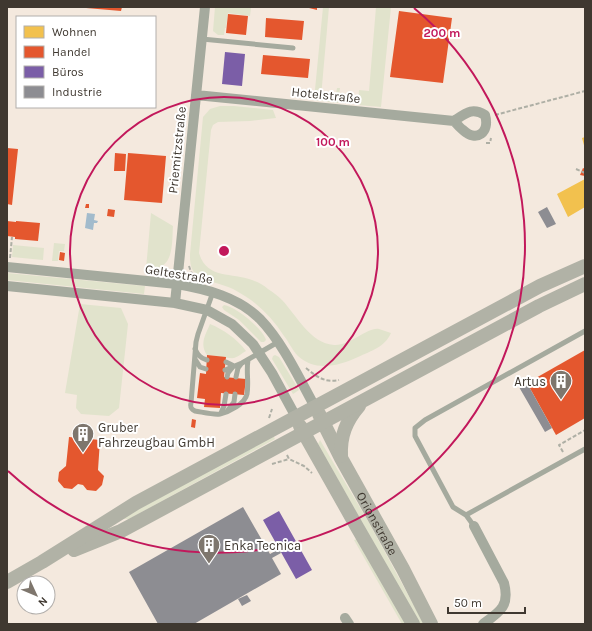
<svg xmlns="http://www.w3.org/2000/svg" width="592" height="631" viewBox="0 0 592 631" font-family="Karla,sans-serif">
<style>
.green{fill:#e1e3cc}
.water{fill:#a2bbcc}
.homes{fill:#f2c14e}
.shops{fill:#e4572e}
.offices{fill:#7b5ea7}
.industry{fill:#8d8d92}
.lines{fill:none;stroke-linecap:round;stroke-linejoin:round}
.path{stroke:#aeafa5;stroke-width:2;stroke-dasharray:4 2;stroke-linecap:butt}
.lane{stroke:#a5aa9e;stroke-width:5}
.street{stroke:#a5aa9e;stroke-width:10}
.secondary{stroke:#b1b2a6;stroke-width:14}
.ring{fill:none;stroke:#c2185b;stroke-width:2}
.labels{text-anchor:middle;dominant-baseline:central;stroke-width:4;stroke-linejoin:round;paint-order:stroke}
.street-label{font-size:13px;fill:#3f3830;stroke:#fff}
.poi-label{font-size:13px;fill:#3f3830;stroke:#fff;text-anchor:start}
.centre{fill:#c2185b;stroke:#fff;stroke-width:2}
.ring-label{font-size:12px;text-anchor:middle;font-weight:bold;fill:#c2185b;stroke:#fff;stroke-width:4;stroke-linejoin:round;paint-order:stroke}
</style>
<rect width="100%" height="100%" fill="#f4e9de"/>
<path class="green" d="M215 7 251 8 250 16 228 13 226 28H225L224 35H218L213 31Z
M323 7H329L321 97 335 99 337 88H340L338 103 314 100Z
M376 7H391L381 107 358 105 359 90 369 91Z
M220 106H234L273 110 276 118 250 121 218 122 213 125 211 130 199 253C207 280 232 272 252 280 257 282 264 285 268 289 273 292 278 296 282 300 297 316 310 343 334 345 351 346 367 327 379 329 383 330 387 332 391 333 385 347 371 351 358 357 339 366 315 372 298 356 292 350 289 342 284 336 275 322 264 310 251 300 245 296 239 292 233 289 221 283 203 282 194 272 190 267 190 260 190 254L203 117 210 109Z
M151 213 173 226C172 237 174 259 162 266 158 268 151 268 146 269Z
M54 243 65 244 64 251H59L58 261H52Z
M13 245 44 248 43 260 12 257Z
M7 273 145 286 144 294 7 280Z
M80 304 121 308 128 324 119 408 109 416 81 414 76 408 77 395 65 393Z
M224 305C235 306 263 329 266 340L264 342H261L239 320 224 310 222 307Z
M210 324C224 330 236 338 246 351 242 353 238 357 234 358 230 359 213 355 207 355 199 344 206 334 210 324Z
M275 355 279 357 299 390 293 394 272 359 273 356Z
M273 435 275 439 129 519H124V517Z
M320 440 368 521 424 624H419L318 444Z
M357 539 406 624H402L354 540Z"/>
<path class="water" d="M87 213 95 214 94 220 98 221 97 223H94L93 230 85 228Z"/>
<path class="homes" d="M585 137V149L582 138Z
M585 179V207L568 217 557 194Z"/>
<path class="shops" d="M86 7H122L121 11 86 8Z
M305 7H317V10Z
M399 11 452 18 443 83 390 77Z
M228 14 248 16 246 35 226 33Z
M266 18 304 21 302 40 265 37Z
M263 55 310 59 308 78 261 74Z
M7 148 18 149 12 205 7 204Z
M115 153 126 154 125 171H114Z
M128 153 166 156 162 203 124 200Z
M583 168 585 169V176L580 175Z
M86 204H89V208H85Z
M108 209 115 210 114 217 107 216Z
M7 221 16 222V221L40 223 38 241 15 239V237L7 236Z
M60 252 65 253 64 261 59 260Z
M585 350V418L556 435 527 383Z
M207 355 226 357 224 377 246 379 244 395 221 393 220 408 204 407 205 399 197 398 200 373 206 374Z
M192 419 196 420 195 428 191 427Z
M69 437 100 440 98 470 104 476 102 485 96 491 87 490 83 485 78 484 72 489 64 488 58 481 59 472 66 466Z"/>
<path class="offices" d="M225 52 245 54 242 86 222 84Z
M279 511 312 570 296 579 263 520Z"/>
<path class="industry" d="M547 207 556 224 547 228 538 212Z
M527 383 552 428 545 432 519 387Z
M243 507 270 554 279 549 281 553 272 558 281 574 194 624H158L129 572Z
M247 595 251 601 242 606 238 599Z"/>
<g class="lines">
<path class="path" d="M495 115 585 91
M486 143H490L491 138
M576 169 585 173
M10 258 12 237
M189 266 191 272 196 277
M306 368C317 377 325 383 339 380
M269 418 272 409
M563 452 559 445 585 430
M287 455 289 459 304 466 312 473
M272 464 289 459
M297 543 301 540"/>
<path class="lane" d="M202 39 293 48
M213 292 198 334 196 342 191 403C190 407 191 409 195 411 202 412 213 415 220 414 229 412 245 404 247 394 249 382 246 371 248 360
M195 349C198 355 200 358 207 360
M195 359 200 367 206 369
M226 362 234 366
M225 370 242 363 278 342
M227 377 228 373 232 368
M236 377 238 368 241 364
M228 410 234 402 235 394
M221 413 224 406 226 394
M466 515 585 449
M474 526 466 515 453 507 415 436V428L425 420 585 331"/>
<path class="street" d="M196 95 454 121C457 124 460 128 463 130 477 143 490 132 485 115 472 107 466 113 454 121
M7 267 177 284C206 289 238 297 260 319 283 343 299 378 315 407
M7 286 175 303 207 310 232 324 253 344 272 373 296 417
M175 303 205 7
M474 526 504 583C510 606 500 612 483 624
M345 618 349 624"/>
<g class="secondary">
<path id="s1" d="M319 414 341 458 403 569 431 624"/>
<path d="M300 426 357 527 413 624"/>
<path d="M341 456C340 436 346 421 359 406"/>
<path d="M74 550 121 531 539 306 585 284"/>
<path d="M7 582 42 562 136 503 540 286 585 266"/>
</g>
</g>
<g class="ring">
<circle cx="224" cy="251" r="154"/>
<path d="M414 8A308 308 0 1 1 8 471"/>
</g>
<defs>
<g id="building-pin" transform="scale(1.15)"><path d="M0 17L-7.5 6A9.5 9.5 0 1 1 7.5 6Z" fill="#7e766d" stroke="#fff"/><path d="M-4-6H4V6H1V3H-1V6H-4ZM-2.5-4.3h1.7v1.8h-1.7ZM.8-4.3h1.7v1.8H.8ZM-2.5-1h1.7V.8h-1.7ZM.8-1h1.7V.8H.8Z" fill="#fff"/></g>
</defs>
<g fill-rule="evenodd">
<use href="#building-pin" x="561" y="381"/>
<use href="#building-pin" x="83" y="434"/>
<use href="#building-pin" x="209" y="545"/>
</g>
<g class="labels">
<g class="street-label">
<text transform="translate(326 95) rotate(6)">Hotelstraße</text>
<text transform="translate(177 150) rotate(-84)">Priemitzstraße</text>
<text transform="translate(179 274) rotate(9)">Geltestraße</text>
<text stroke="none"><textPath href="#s1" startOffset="124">Orionstraße</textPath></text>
</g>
<g class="poi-label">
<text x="546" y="381" text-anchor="end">Artus</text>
<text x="98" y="427">Gruber<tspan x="98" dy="15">Fahrzeugbau GmbH</tspan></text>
<text x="224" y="545">Enka Tecnica</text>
</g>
</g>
<circle cx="224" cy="251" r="6" class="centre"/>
<g class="ring-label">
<text x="442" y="37">200 m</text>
<text x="333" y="146">100 m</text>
</g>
<rect width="592" height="631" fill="none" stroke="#3f3830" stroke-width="16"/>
<rect x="16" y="16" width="140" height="92" fill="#ffffff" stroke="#b2afac"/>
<rect x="24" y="26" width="20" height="12" fill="#f2c14e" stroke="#b2afac"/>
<text x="52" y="36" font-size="12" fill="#3f3830">Wohnen</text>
<rect x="24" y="46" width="20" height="12" fill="#e4572e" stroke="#b2afac"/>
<text x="52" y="56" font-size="12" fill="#3f3830">Handel</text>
<rect x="24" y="66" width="20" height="12" fill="#7b5ea7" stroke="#b2afac"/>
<text x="52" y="76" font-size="12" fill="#3f3830">Büros</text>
<rect x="24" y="86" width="20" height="12" fill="#8d8d92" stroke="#b2afac"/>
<text x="52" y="96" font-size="12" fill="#3f3830">Industrie</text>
<g transform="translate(36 595) rotate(134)"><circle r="19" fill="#ffffff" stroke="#b2afac"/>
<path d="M0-3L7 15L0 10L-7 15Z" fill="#7e766d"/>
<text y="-6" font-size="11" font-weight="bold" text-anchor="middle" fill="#3f3830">N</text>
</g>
<path d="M448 607v6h77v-6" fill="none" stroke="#3f3830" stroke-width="2"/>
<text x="454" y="607" font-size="12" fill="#3f3830" stroke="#ffffff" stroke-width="3" paint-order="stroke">50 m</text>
</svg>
